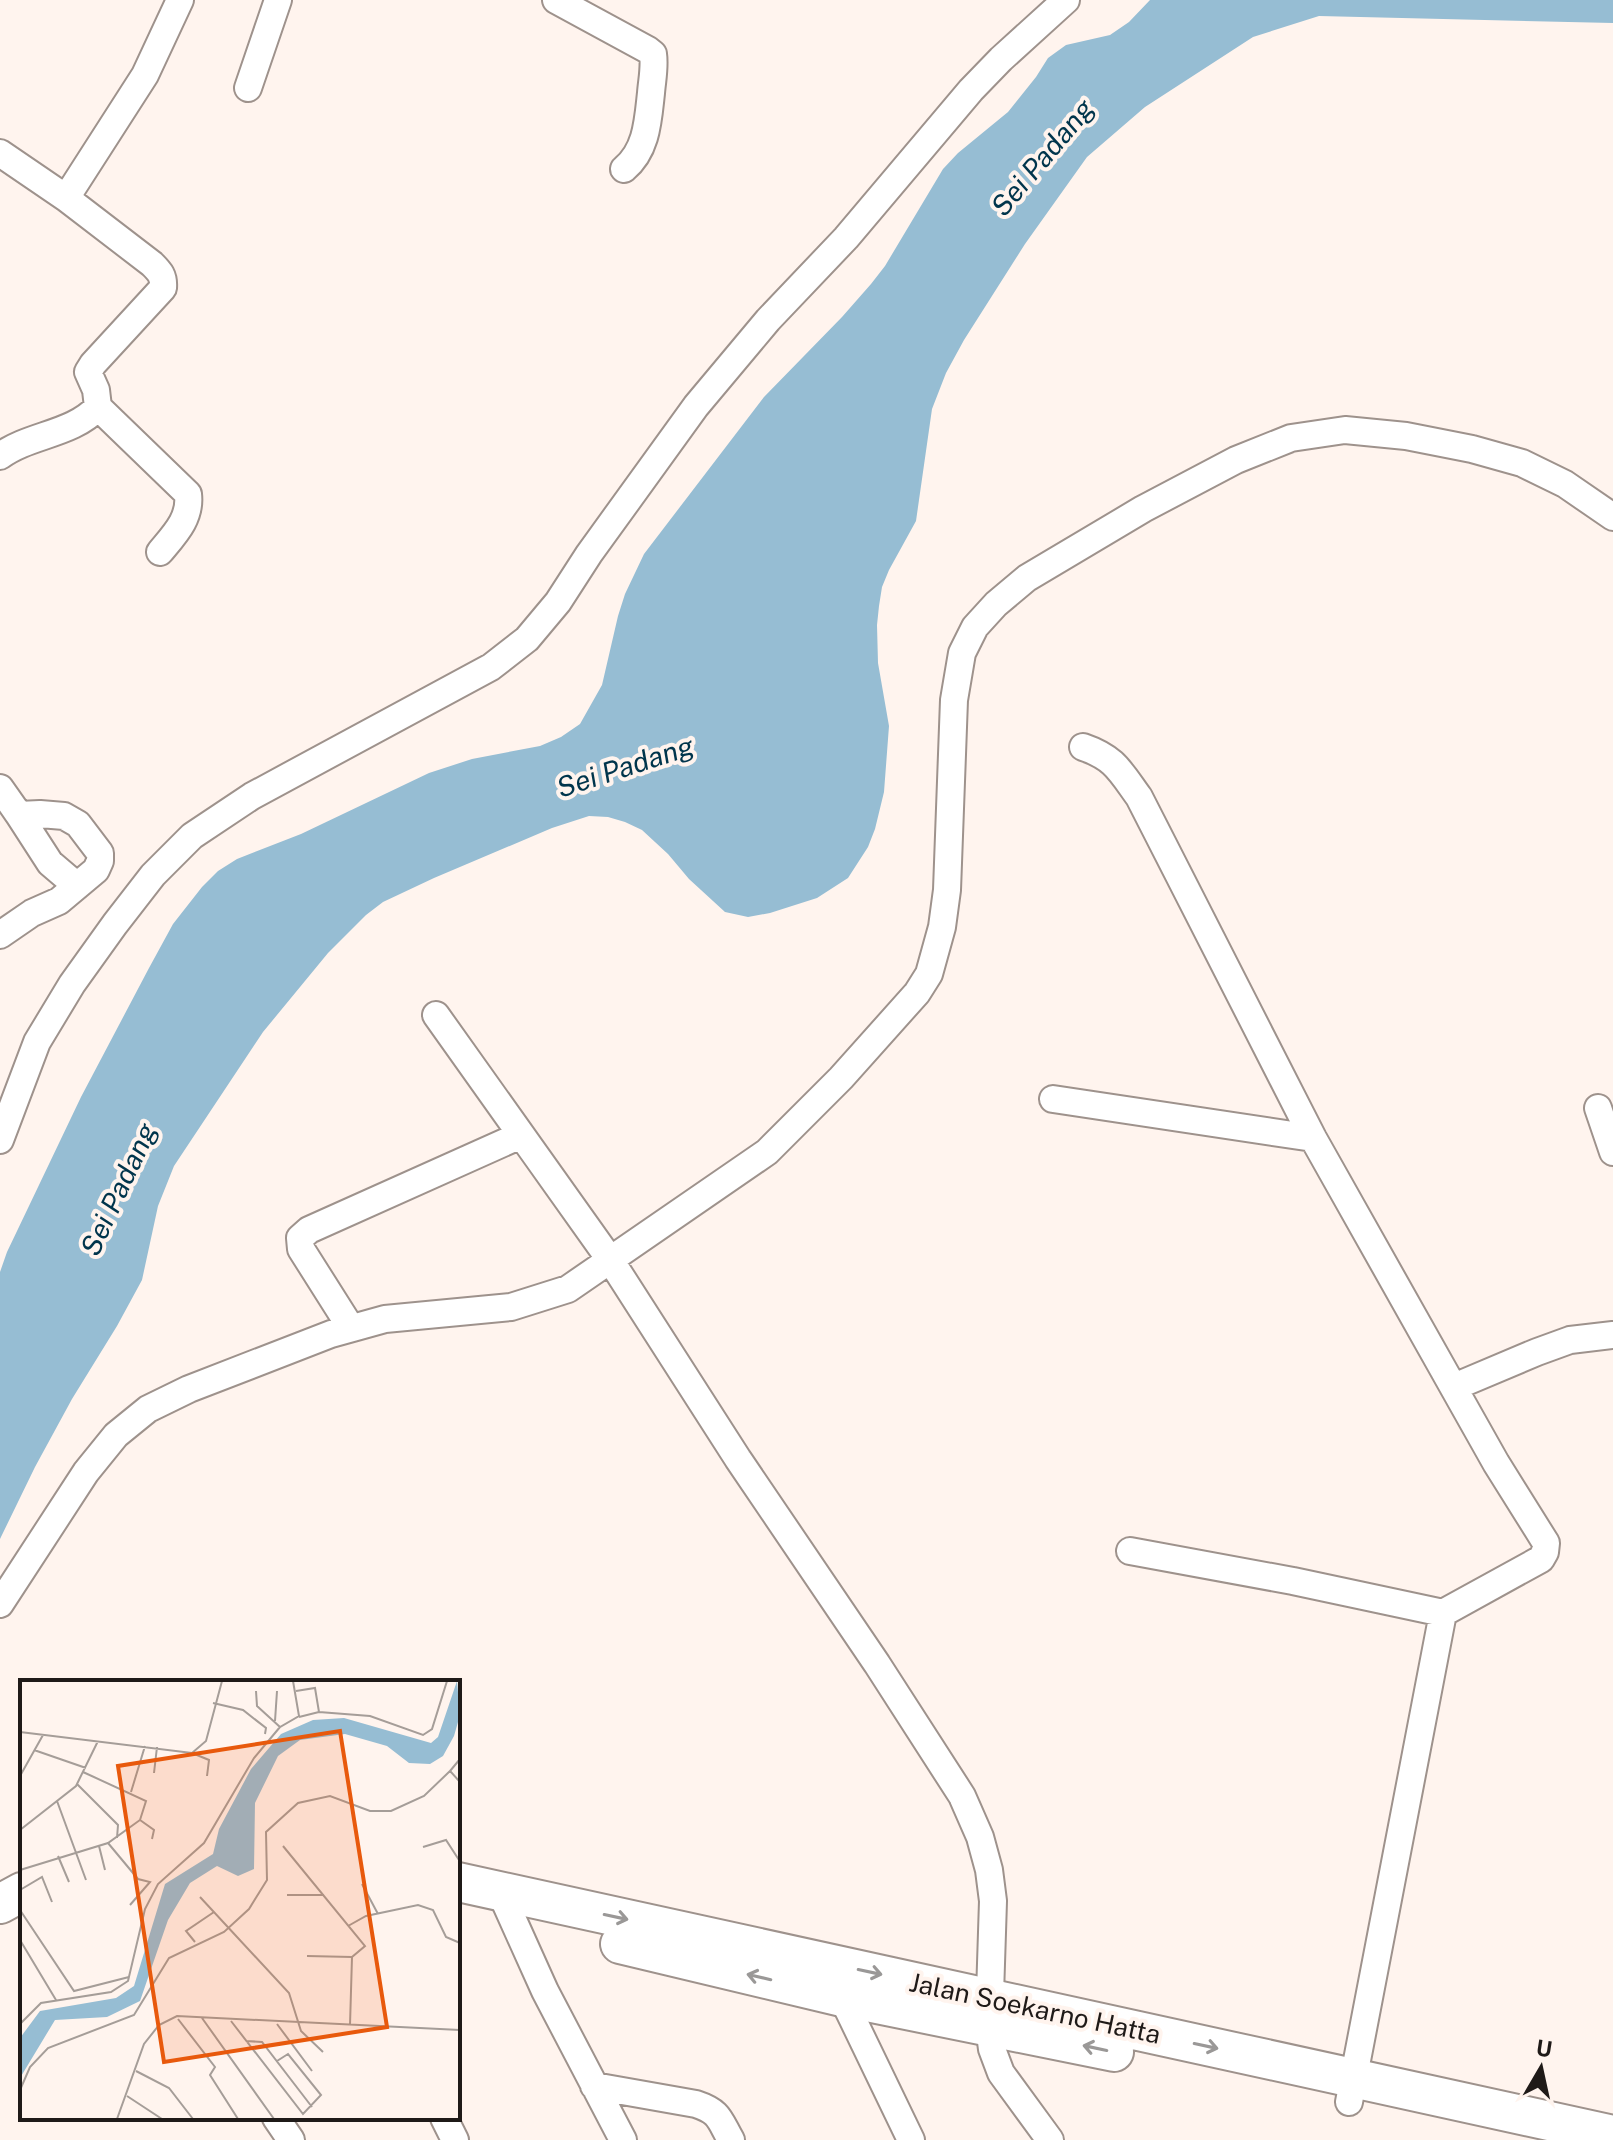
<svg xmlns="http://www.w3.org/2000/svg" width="1613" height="2140" viewBox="0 0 1613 2140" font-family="'Public Sans',sans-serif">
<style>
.water{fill:#96bdd3}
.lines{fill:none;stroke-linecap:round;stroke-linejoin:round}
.minor-casing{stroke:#9e928c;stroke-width:30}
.highway-casing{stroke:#9e928c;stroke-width:42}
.minor{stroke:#fff;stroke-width:26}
.highway{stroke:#fff;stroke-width:38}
.oneway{stroke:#9a9897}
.labels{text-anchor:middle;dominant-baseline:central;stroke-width:8;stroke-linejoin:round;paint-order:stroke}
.street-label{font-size:26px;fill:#1f1a18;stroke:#fff4ee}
.water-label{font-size:28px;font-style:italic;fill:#00354c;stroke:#fff4ee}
.inset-road{fill:none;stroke:#a59d98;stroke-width:2}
.view{fill:#e8590c;fill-opacity:0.15;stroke:#e8590c;stroke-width:4}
.inset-edge{fill:none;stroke:#1f1a18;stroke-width:4}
</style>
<rect width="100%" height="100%" fill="#fff4ee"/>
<path class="water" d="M1150 0H1613V23L1319 16 1253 37 1145 107 1087 157 1025 244 964 340 946 373 932 409 916 521 889 570 882 587 879 606 877 625 878 663 889 726 884 792 875 829 868 847 848 878 817 898 770 913 748 917 725 912 689 879 668 854 642 830 625 822 608 817 589 816 552 828 434 878 383 902 366 915 328 953 263 1032 174 1166 158 1206 142 1280 117 1326 72 1399 35 1467 0 1539V1272L7 1252 81 1097 149 968 173 924 202 887 218 871 237 859 301 834 429 773 472 759 540 746 561 737 580 724 602 685 618 616 625 594 644 554 764 397 842 317 871 284 885 266 943 169 958 153 1008 112 1036 77 1048 58 1066 45 1110 35 1129 22Z"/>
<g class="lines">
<g class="minor-casing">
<path id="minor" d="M556 0 648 50 653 54C655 67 652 80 651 93 648 120 647 150 624 169
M248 88 278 0
M0 153 66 198 152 264C160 272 164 276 163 288L93 364 88 372 96 390 98 407C72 435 30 434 0 456
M66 198 145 75 180 0
M98 407 188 494C191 518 175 534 160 552
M1083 747C1115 758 1120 771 1139 797L1313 1138 1496 1463 1546 1543 1545 1552 1541 1559 1443 1613 1349 2102
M0 788 19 815 40 814 64 816 78 824 100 853V861L96 870 59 901 32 913 0 935
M19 815 50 863 77 886
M436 1015 611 1261 738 1459 877 1664 962 1796 980 1837 989 1870 993 1901 989 2026 992 2049 1001 2073 1050 2140
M1053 1099 1313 1138
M1598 1108 1613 1152
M0 1140 37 1042 72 984 115 924 153 875 192 836 252 796 491 667 527 639 558 602 589 554 696 406 768 320 846 238 971 90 1001 59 1066 0
M351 1328 301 1249 300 1238 309 1230 521 1135
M1454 1387 1537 1352 1570 1340 1613 1335
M1130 1551 1293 1581 1443 1613
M0 1604 86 1472 116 1435 148 1409 189 1389 331 1334 385 1319 511 1307 568 1289 767 1152 841 1078 917 993 929 974 942 927 947 890 954 700 962 653 975 627 996 604 1027 578 1143 509 1236 460 1291 438 1345 430 1406 436 1472 449 1522 463 1565 484 1613 517
M500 1891 545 1991 623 2140
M842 1997 911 2140
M594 2086 696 2104C720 2112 719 2119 731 2140
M276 2118 291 2140
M444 2118 455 2140"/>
</g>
<g class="highway-casing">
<path id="highway" d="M458 1882 1613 2135
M0 1904 22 1892
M620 1944 842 1997 1114 2052"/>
</g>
<use href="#minor" class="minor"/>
<use href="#highway" class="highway"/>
</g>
<defs><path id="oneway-shaft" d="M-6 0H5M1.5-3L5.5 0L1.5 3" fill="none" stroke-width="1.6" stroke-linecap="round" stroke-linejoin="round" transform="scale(2)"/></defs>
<g class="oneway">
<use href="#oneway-shaft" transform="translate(616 1917) rotate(12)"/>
<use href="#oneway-shaft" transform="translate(870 1972) rotate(12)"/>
<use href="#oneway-shaft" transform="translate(759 1977) rotate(-167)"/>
<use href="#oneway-shaft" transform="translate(1206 2046) rotate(12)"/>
<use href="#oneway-shaft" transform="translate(1095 2048) rotate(-168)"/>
</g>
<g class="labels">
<g class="street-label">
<text transform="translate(1035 2008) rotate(12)">Jalan Soekarno Hatta</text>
</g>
<g class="water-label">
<text transform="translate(1042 157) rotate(-50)">Sei Padang</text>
<text transform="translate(625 766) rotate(-18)">Sei Padang</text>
<text transform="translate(118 1189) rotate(-65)">Sei Padang</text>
</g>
</g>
<g transform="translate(20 1680)">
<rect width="440" height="440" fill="#fff4ee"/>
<path d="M437 1 440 35 434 56 423 76 410 84 389 83 367 66 325 54 280 60 258 76 235 123 234 189 218 196 197 186 170 203 148 240 120 321 87 337 35 340 0 398V358L20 331 96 318 114 306 145 204 193 174 199 149 231 89 261 54 293 40 324 38 411 63 418 57Z" fill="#96bdd3"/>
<path class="inset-road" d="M236 11 237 26 260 47 279 36 273 1M276 11 295 8 299 32 279 37M193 23 223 30 246 48 245 54M299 32 350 36 403 55 412 49 427 1M255 41 257 11M0 52 172 73 186 61 202 1M14 70 66 88M172 73 189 80 187 96M440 79 430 91 440 102M134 93 137 67M0 96 23 55M57 104 98 145 97 158M111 112 125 66M37 121 66 200M120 140 134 150 132 159M0 150 56 106 78 61M88 163 118 199 130 202 110 225M79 166 85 190M263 166 345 266 332 277 330 345M403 167 426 160 439 180M38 176 49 202M439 179 440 221M0 190 88 163 120 140 126 121 63 92M342 204 358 234M0 210 22 197 32 222M267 215H304M180 217 269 313 281 351 303 372M0 230 54 311 109 297M328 246 346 236 398 225 413 230 426 257 440 263M0 260 36 320M175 262 166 251 194 232M287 276 332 277M182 338 254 439M158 339 195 387 190 395 218 439M211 341 283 434 301 415 268 374 257 381M0 344 21 323 91 312 108 301 125 229 138 204 184 163 234 78 260 47M257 344 292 391M226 361 242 362 292 427M116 391 149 408 173 439M0 410 10 387 28 368 114 335 149 278 204 252 229 229 247 200 246 152 278 123 310 116 350 131H371L404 116 430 91M107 416 142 439M97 439 124 364 139 345 157 336 440 350"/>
<path class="view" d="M320 51 367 347 144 382 98 86Z"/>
<rect width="440" height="440" class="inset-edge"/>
</g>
<g transform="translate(1541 2068) rotate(9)" stroke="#fff4ee" stroke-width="6" paint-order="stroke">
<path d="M0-6L14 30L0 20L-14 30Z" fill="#1f1a18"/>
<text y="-12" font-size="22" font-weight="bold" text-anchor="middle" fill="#1f1a18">U</text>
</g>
</svg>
